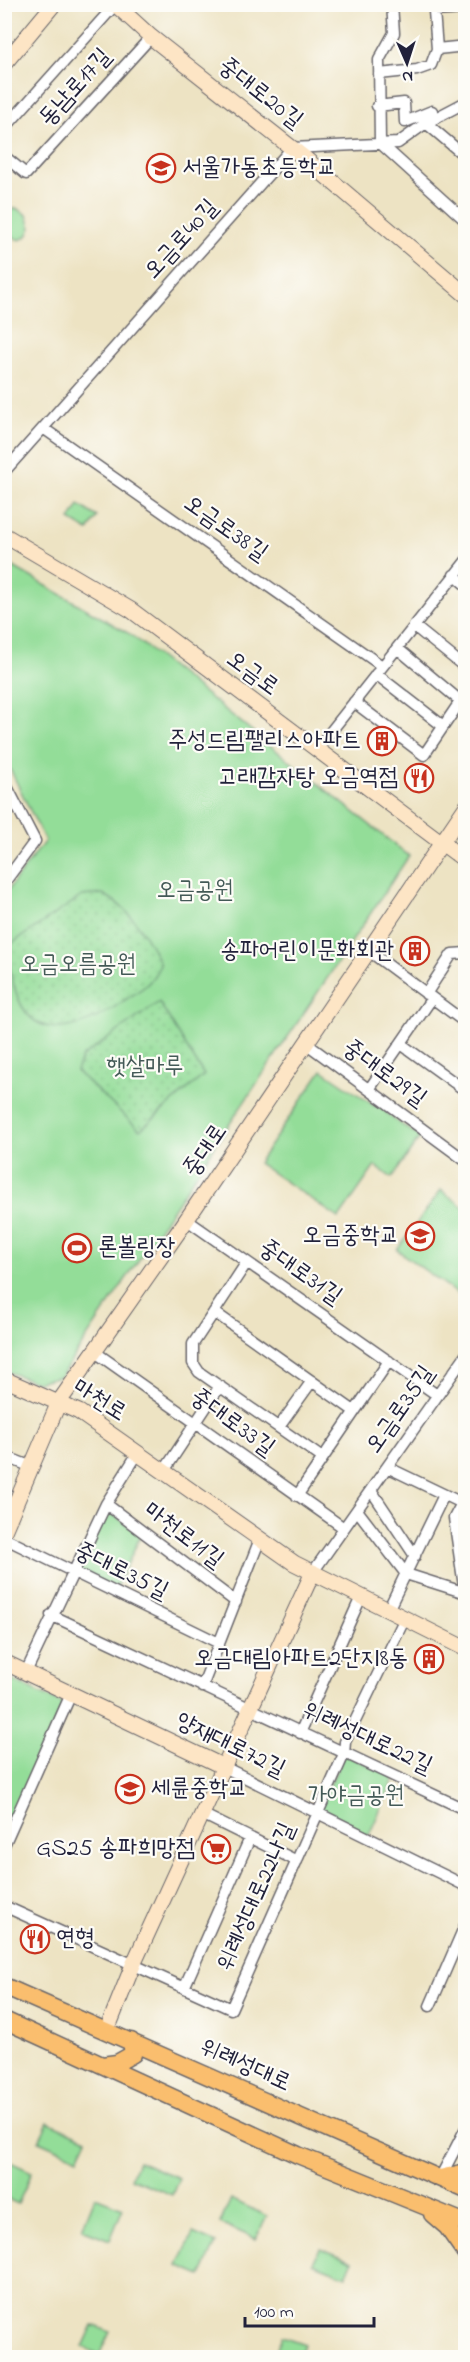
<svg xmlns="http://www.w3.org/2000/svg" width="470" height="2362" viewBox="0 0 470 2362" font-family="'Indie Flower','Poor Story',sans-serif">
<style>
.park{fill:#93dd98;stroke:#5a806a;stroke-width:1.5}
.garden{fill:url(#garden-dots);stroke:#5a806a;stroke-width:1.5}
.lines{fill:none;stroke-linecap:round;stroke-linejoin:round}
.street-casing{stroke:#69666b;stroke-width:13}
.secondary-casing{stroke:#69666b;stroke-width:17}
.primary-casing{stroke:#69666b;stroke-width:19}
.street{stroke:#fff;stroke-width:10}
.secondary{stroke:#fde5c5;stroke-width:15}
.primary{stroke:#fabe6e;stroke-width:16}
.labels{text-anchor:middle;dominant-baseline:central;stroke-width:4.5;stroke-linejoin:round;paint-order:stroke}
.street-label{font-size:24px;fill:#22223b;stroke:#fdfcf7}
.poi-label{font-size:24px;fill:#22223b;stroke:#fdfcf7;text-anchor:end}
.park-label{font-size:24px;fill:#445a57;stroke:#fdfcf7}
</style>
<defs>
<pattern id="garden-dots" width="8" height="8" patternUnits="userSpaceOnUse" patternTransform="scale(1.5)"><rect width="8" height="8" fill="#93dd98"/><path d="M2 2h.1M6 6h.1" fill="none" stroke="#7ebd84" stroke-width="1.8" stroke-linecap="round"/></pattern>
</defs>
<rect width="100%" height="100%" fill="#fdfcf7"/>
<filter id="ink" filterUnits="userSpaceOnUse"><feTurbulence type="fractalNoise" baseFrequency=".0167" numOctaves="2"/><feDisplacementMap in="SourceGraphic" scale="12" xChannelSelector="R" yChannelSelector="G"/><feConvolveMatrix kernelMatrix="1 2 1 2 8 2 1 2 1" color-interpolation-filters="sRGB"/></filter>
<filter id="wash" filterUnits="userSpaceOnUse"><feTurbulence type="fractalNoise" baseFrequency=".008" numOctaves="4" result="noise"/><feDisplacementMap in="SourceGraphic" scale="24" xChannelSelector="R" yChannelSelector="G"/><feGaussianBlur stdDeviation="1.35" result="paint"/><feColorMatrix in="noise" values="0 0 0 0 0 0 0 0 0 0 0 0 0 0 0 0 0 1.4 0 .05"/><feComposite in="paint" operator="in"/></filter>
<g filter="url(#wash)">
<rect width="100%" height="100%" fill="#ede3c3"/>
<path class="park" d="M16 208 27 215 31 228 27 236 20 240 5 235V212Z
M79 505 97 517 88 531 70 520Z
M5 562 130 634 409 856 61 1376 36 1382 5 1371 4 895 45 841 10 769 5 766Z
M322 1070 375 1106 378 1104 392 1118 420 1137 392 1178 375 1166 339 1218 258 1163Z
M441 1190 465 1208V1299L397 1250Z
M104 1515H114L141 1535 115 1590 76 1572Z
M5 1677 63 1704 5 1838Z
M344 1754 395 1777 368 1837 316 1814Z
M48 2122 87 2139 78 2158 39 2141Z
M6 2160 32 2172 18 2204 5 2198Z
M138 2161 179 2178 172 2195 131 2178Z
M95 2197 123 2208 110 2240 82 2229Z
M231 2199 267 2216 256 2239 220 2223Z
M193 2233 216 2243 201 2276 178 2266Z
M320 2248 352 2261 346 2276 313 2263Z
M93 2325 110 2332 99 2355 83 2347Z
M282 2336 305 2344 300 2357 275 2354Z"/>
<path class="garden" d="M103 894C131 909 147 936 160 964 151 986 141 989 122 1002 85 1028 32 1049 15 989 10 972 7 961 11 944L82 896Z
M159 1002 204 1075 140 1130 76 1071 82 1057Z"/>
</g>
<g filter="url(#ink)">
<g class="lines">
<g class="street-casing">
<path id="street" d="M392 4 394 33 379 60 380 143 466 221
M466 9 434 11 437 49 466 46
M379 74 417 70 431 65 437 49
M377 106 404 103 405 122 432 111
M426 123 466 157
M4 129 115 5
M4 156 26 174 151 37
M43 428 382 666
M4 472 292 148 398 143 426 123 466 102
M454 575 466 585
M414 626 466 668
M397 648 465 705
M376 674 443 726
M354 702 424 755 466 693
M317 749 466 561
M4 781 35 841 4 883
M369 951 466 1023
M426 994 452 954 466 953
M307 1044 466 1161
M401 1044 466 1091
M370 1088 432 998
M187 1220 437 1395
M247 1262 193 1344V1363L199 1372 321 1457
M214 1312 354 1411
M95 1352 344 1528
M279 1427 312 1381
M4 1456 32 1467
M387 1467 466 1505
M164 1471 220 1386
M371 1490 415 1556
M297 1496 389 1361
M462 1503 454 1518 465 1593
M106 1504 236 1602
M357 1510 406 1574 466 1593
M4 1538 219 1643
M313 1572 466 1355
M388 1610 444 1495
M51 1615 466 1810
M26 1672 106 1504 138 1453
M202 1687 260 1539
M300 1733 361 1597
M224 1767 466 1886
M202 1814 297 1861
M4 1845 71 1694
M4 1906 231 2009 344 1754 345 1742 405 1618
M184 1988 250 1838
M430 2006 466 1923
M440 2178 466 2128"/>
</g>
<g class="secondary-casing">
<path id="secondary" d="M115 4 151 37 307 160 466 295
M4 64 54 4
M4 535 131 610 466 861
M4 1379 79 1412 294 1563 466 1649
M4 1531 59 1402 181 1228 466 807
M4 1662 224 1767
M107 2030 133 1965 313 1572"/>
</g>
<g class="primary-casing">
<path id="primary" d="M4 1986 466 2190
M4 2020 298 2155 466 2223
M102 2065 117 2063 133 2054 131 2041
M440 2178 466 2172
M432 2214 447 2227 466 2254"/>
</g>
<use href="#street" class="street"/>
<use href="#secondary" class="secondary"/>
<use href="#primary" class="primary"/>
</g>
</g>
<defs>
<g id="school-ring" transform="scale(1.5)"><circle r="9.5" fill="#fdfcf7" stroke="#c8321e" stroke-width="1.5"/><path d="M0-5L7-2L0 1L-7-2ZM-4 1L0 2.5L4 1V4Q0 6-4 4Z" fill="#c8321e"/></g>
<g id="building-ring" transform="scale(1.5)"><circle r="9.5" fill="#fdfcf7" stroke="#c8321e" stroke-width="1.5"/><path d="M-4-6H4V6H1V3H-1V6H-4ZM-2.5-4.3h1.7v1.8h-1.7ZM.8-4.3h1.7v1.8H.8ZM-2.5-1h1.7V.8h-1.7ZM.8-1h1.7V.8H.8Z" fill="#c8321e"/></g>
<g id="restaurant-ring" transform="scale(1.5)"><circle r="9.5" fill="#fdfcf7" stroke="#c8321e" stroke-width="1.5"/><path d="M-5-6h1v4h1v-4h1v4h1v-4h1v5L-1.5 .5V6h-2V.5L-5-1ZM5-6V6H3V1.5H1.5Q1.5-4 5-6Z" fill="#c8321e"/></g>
<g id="stadium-ring" transform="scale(1.5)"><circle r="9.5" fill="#fdfcf7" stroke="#c8321e" stroke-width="1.5"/><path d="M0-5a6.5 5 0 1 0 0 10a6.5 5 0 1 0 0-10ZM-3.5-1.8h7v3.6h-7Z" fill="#c8321e"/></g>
<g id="supermarket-ring" transform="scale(1.5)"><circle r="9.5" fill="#fdfcf7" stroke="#c8321e" stroke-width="1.5"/><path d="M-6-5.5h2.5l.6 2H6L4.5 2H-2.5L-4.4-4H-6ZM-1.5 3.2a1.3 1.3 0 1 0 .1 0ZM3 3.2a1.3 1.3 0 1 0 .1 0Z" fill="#c8321e"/></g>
</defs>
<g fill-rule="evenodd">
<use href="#school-ring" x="161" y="168"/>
<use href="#building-ring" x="382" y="741"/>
<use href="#restaurant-ring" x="419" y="778"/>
<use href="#building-ring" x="415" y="951"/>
<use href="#school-ring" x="420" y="1236"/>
<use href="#stadium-ring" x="77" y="1248"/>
<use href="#building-ring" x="429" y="1659"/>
<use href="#school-ring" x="130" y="1789"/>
<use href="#supermarket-ring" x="216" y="1849"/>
<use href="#restaurant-ring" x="35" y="1939"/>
</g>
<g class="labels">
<g class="street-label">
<text transform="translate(76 88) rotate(-48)">동남로17길</text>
<text transform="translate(260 94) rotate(38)">중대로20길</text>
<text transform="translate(182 240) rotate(-48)">오금로40길</text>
<text transform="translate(225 529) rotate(35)">오금로38길</text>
<text transform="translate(252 674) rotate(36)">오금로</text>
<text transform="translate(384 1074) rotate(36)">중대로29길</text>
<text transform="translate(206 1151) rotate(-56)">중대로</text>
<text transform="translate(300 1273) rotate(35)">중대로31길</text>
<text transform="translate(99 1401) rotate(32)">마천로</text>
<text transform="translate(401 1410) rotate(-55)">오금로35길</text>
<text transform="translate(232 1423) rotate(36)">중대로33길</text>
<text transform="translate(183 1536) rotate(37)">마천로11길</text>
<text transform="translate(121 1572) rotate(26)">중대로35길</text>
<text transform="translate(367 1739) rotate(25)">위례성대로22길</text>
<text transform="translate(230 1746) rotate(26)">양재대로72길</text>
<text transform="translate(257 1897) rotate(-66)">위례성대로22나길</text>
<text transform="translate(245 2066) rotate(24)">위례성대로</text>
</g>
<g class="poi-label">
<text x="182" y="168" text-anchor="start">서울가동초등학교</text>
<text x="361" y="741">주성드림팰리스아파트</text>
<text x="398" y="778">고래감자탕 오금역점</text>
<text x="394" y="951">송파어린이문화회관</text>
<text x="399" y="1236">오금중학교</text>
<text x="98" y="1248" text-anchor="start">론볼링장</text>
<text x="408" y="1659">오금대림아파트2단지8동</text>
<text x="151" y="1789" text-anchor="start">세륜중학교</text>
<text x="195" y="1849">GS25 송파희망점</text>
<text x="56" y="1939" text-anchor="start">연형</text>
</g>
<g class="park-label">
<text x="195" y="891">오금공원</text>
<text x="78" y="965">오금오름공원</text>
<text x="145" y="1067">햇살마루</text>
<text x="356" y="1796">가야금공원</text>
</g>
</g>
<rect width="470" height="2362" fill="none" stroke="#fdfcf7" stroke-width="24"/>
<g transform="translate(407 63) rotate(177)" stroke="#fdfcf7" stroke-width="4.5" paint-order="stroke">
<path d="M0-4.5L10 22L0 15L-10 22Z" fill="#22223b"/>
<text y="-9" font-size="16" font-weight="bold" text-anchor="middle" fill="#22223b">N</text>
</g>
<path d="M245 2317v9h129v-9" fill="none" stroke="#22223b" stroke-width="3"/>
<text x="254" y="2317" font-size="18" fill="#22223b" stroke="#fdfcf7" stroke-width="4.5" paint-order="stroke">100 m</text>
</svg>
